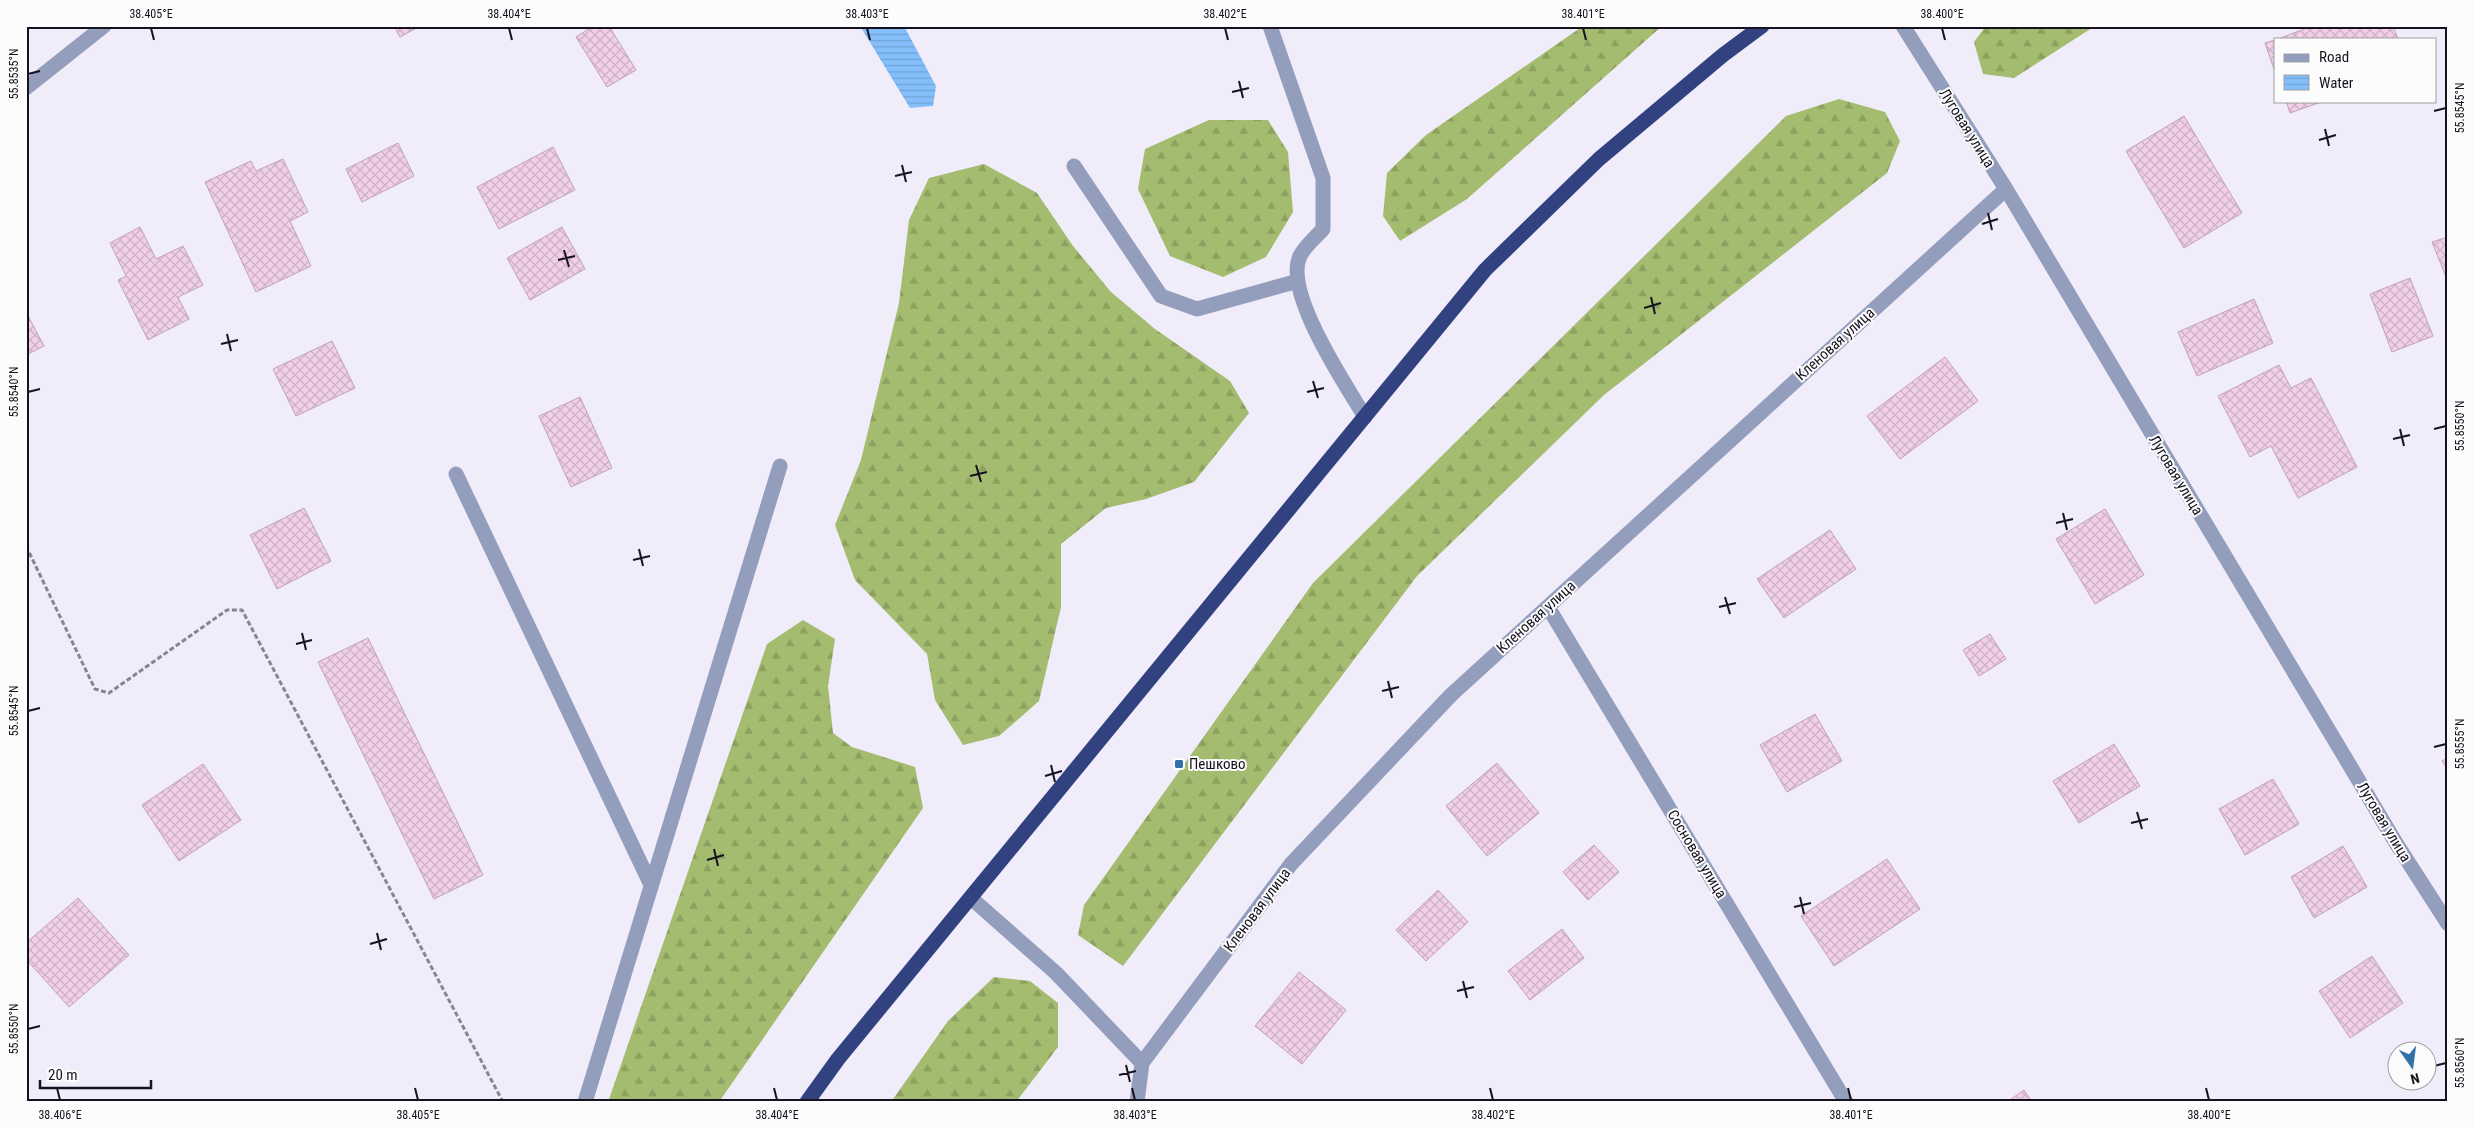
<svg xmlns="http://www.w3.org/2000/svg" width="2474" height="1128" viewBox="0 0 2474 1128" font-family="'Roboto Condensed',sans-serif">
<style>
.forest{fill:url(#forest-firs)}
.water{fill:url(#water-rules)}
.building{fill:url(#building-cross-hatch);stroke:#c1a2b9}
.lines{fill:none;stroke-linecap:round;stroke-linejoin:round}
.path{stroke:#888491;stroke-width:3;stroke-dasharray:5 2.5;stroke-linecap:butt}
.minor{stroke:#939ebd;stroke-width:15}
.highway{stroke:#324280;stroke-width:15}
.ticks{fill:none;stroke:#16121e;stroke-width:2}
.poi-dot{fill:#3172a8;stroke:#fcfcfc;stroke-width:2}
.labels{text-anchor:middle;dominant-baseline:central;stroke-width:4;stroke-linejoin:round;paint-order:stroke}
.street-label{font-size:15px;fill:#16121e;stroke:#fcfcfc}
.poi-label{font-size:15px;fill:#16121e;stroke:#fcfcfc;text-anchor:start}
.neatline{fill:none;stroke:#16121e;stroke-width:2}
.ticks-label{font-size:12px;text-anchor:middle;fill:#16121e}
</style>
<defs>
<pattern id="forest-firs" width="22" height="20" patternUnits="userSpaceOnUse" patternTransform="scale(1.25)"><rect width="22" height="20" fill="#a3bc6f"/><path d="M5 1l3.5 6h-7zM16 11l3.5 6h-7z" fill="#8ca160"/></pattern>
<pattern id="water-rules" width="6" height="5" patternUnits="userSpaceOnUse" patternTransform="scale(1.25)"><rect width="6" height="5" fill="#84bffb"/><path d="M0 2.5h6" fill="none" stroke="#71a3d7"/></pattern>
<pattern id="building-cross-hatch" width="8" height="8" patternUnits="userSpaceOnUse" patternTransform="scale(1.25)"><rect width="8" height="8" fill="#f0cfe7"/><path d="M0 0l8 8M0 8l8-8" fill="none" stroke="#cdb1c6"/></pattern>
</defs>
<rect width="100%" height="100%" fill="#f1ecfa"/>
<path class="forest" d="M1583 26H1662L1467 199 1400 241 1383 216 1387 173 1426 135Z
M1986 26H2095L2014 78 1983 74 1974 42Z
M1839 99 1885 112 1900 141 1887 173 1604 395 1417 576 1123 966 1078 935 1084 905 1313 583 1786 116Z
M1209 120H1268L1288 152 1293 212 1266 257 1223 277 1170 256 1138 189 1145 149Z
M984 164 1037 193 1073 246 1111 292 1155 329 1230 381 1249 413 1194 482 1146 499 1106 508 1061 544V607L1039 701 999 736 963 745 935 700 927 654 855 580 835 525 861 460 899 303 909 220 929 178Z
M803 620 835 639 828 686 833 733 852 747 915 767 923 808 719 1102H608L767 644Z
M994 977 1030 981 1058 1003V1047L1016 1102H891L948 1021Z"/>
<path class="water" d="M860 26H904L936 86 933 106 910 108Z"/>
<path class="building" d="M394 26H420L400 37Z
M593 26H609L636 70 607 87 576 37Z
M2312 26H2393L2398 39H2278Z
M2275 40V72L2265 43Z
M2286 101H2324L2290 113Z
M2184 116 2242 213 2184 248 2126 151Z
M398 143 414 176 362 202 346 169Z
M553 147 575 190 499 229 477 187Z
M283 159 308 212 290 221 311 266 256 292 205 182 251 161 256 171Z
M140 227 156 259 183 246 203 285 178 297 189 319 148 340 118 280 126 276 110 243Z
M562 227 585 269 530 300 507 258Z
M2448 237V282L2432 242Z
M2410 278 2433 336 2392 352 2370 294Z
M2254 299 2273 343 2197 376 2178 332Z
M26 312 44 346 26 355Z
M332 341 355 388 296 416 273 369Z
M1945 357 1978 401 1900 459 1867 416Z
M2279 365 2291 388 2311 378 2357 467 2298 498 2271 446 2250 457 2218 396Z
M580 397 612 468 571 487 539 416Z
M304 508 331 561 277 589 250 535Z
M2105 509 2144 575 2095 604 2056 539Z
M1830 530 1856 569 1784 618 1757 579Z
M1990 634 2006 659 1979 676 1963 650Z
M368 638 483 875 434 899 318 662Z
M1815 714 1842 761 1787 792 1760 745Z
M2114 744 2140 786 2079 823 2053 781Z
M2448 758V770L2442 761Z
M1497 763 1539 813 1487 856 1446 806Z
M203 764 241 820 179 861 142 805Z
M2273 779 2299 824 2245 855 2219 809Z
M1594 845 1619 872 1588 900 1563 872Z
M2343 846 2367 887 2314 918 2291 877Z
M1887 859 1920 909 1834 966 1801 916Z
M1438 890 1468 922 1426 961 1396 930Z
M78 898 129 955 69 1007 26 959V943Z
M1562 929 1584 958 1530 1000 1508 971Z
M2372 956 2403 1003 2350 1038 2319 991Z
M1299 972 1346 1010 1302 1064 1255 1026Z
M2024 1090 2032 1102H2007Z"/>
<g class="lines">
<path class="path" d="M26 546 95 689 109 693 227 610H242L503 1102"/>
<path class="minor" d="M1270 26 1323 178V229C1316 237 1305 246 1300 256 1283 292 1346 385 1365 417
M1903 26 2006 189 2396 843 2448 924
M26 88 104 26
M1074 166 1161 296 1197 309 1298 281
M456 474 651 885
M1548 607 1846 1102
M971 898 1056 973 1142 1063
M585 1102 780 466
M1137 1102 1142 1063 1291 864 1451 695 2006 189"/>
<path class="highway" d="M807 1102 838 1059 1485 270 1599 159 1723 55 1762 26"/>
</g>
<path class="ticks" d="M151 28 154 40M509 28 512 40M867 28 870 40M1225 28 1228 40M1583 28 1586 40M1942 28 1945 40M28 74 40 71M1239 81 1243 98M1232 92 1249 88M2434 111 2446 108M2325 129 2329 146M2319 140 2336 135M902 165 906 182M895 176 912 172M1988 213 1992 230M1982 224 1998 219M564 250 569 267M558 260 575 256M1651 297 1655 314M1644 308 1661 303M227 334 231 351M221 344 238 340M1313 381 1318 398M28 392 40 389M1307 392 1324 388M2400 429 2404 446M2434 429 2446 426M2393 439 2410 435M976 465 981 482M970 476 987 472M2063 513 2067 530M2056 523 2073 519M639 549 643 566M633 560 650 556M1725 597 1730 614M1719 607 1736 603M302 633 306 650M296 644 312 640M1388 681 1392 698M1382 691 1399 687M28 711 40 708M2434 747 2446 744M1051 765 1055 782M1045 776 1062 771M2137 812 2142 829M2131 823 2148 819M714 849 718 866M707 860 724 855M1800 897 1804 914M1794 907 1811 903M377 933 381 950M370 944 387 939M1463 981 1467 998M1457 991 1474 987M28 1029 40 1026M1126 1065 1130 1082M2434 1066 2446 1063M1119 1075 1136 1071M57 1088 60 1100M415 1088 418 1100M774 1088 777 1100M1132 1088 1135 1100M1490 1088 1493 1100M1848 1088 1851 1100M2206 1088 2209 1100"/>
<rect class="poi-dot" x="1174" y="759" width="10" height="10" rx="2.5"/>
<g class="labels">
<g class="street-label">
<text transform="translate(1967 128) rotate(58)">Луговая улица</text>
<text transform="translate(1835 344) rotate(-42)">Кленовая улица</text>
<text transform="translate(2176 475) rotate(59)">Луговая улица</text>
<text transform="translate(1536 617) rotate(-42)">Кленовая улица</text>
<text transform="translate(2384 822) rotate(59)">Луговая улица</text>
<text transform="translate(1697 854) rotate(59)">Сосновая улица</text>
<text transform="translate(1257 910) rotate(-53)">Кленовая улица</text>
</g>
<g class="poi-label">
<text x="1189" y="764">Пешково</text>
</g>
</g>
<rect width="2474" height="1128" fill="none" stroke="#fcfcfc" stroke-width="55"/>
<rect x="2274" y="38" width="162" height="65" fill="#fcfcfc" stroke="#a09ea3"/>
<rect x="2284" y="54" width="25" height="8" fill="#939ebd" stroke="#a09ea3"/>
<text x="2319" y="62" font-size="15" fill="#16121e">Road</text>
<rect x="2284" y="75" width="25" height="15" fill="url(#water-rules)" stroke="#a09ea3"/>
<text x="2319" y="88" font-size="15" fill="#16121e">Water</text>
<g transform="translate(2412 1066) rotate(166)"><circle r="24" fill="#fcfcfc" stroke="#a09ea3"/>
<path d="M0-4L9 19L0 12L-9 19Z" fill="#3172a8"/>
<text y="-8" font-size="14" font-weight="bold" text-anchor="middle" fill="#16121e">N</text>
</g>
<path d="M40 1080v8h111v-8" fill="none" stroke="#16121e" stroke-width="2.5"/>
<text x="48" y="1080" font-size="15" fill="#16121e" stroke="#fcfcfc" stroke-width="4" paint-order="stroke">20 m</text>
<rect x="28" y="28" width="2418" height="1072" class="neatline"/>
<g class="ticks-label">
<text x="151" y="18">38.405°E</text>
<text x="509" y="18">38.404°E</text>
<text x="867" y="18">38.403°E</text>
<text x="1225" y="18">38.402°E</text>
<text x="1583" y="18">38.401°E</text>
<text x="1942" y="18">38.400°E</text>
<text transform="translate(14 74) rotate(-90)" y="4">55.8535°N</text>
<text transform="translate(2460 108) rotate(-90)" y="4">55.8545°N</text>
<text transform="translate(14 392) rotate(-90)" y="4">55.8540°N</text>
<text transform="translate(2460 426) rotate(-90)" y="4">55.8550°N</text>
<text transform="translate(14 711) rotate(-90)" y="4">55.8545°N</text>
<text transform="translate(2460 744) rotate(-90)" y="4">55.8555°N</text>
<text transform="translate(14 1029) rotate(-90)" y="4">55.8550°N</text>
<text transform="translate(2460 1063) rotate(-90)" y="4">55.8560°N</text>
<text x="60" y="1119">38.406°E</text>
<text x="418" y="1119">38.405°E</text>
<text x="777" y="1119">38.404°E</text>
<text x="1135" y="1119">38.403°E</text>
<text x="1493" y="1119">38.402°E</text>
<text x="1851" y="1119">38.401°E</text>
<text x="2209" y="1119">38.400°E</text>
</g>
</svg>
